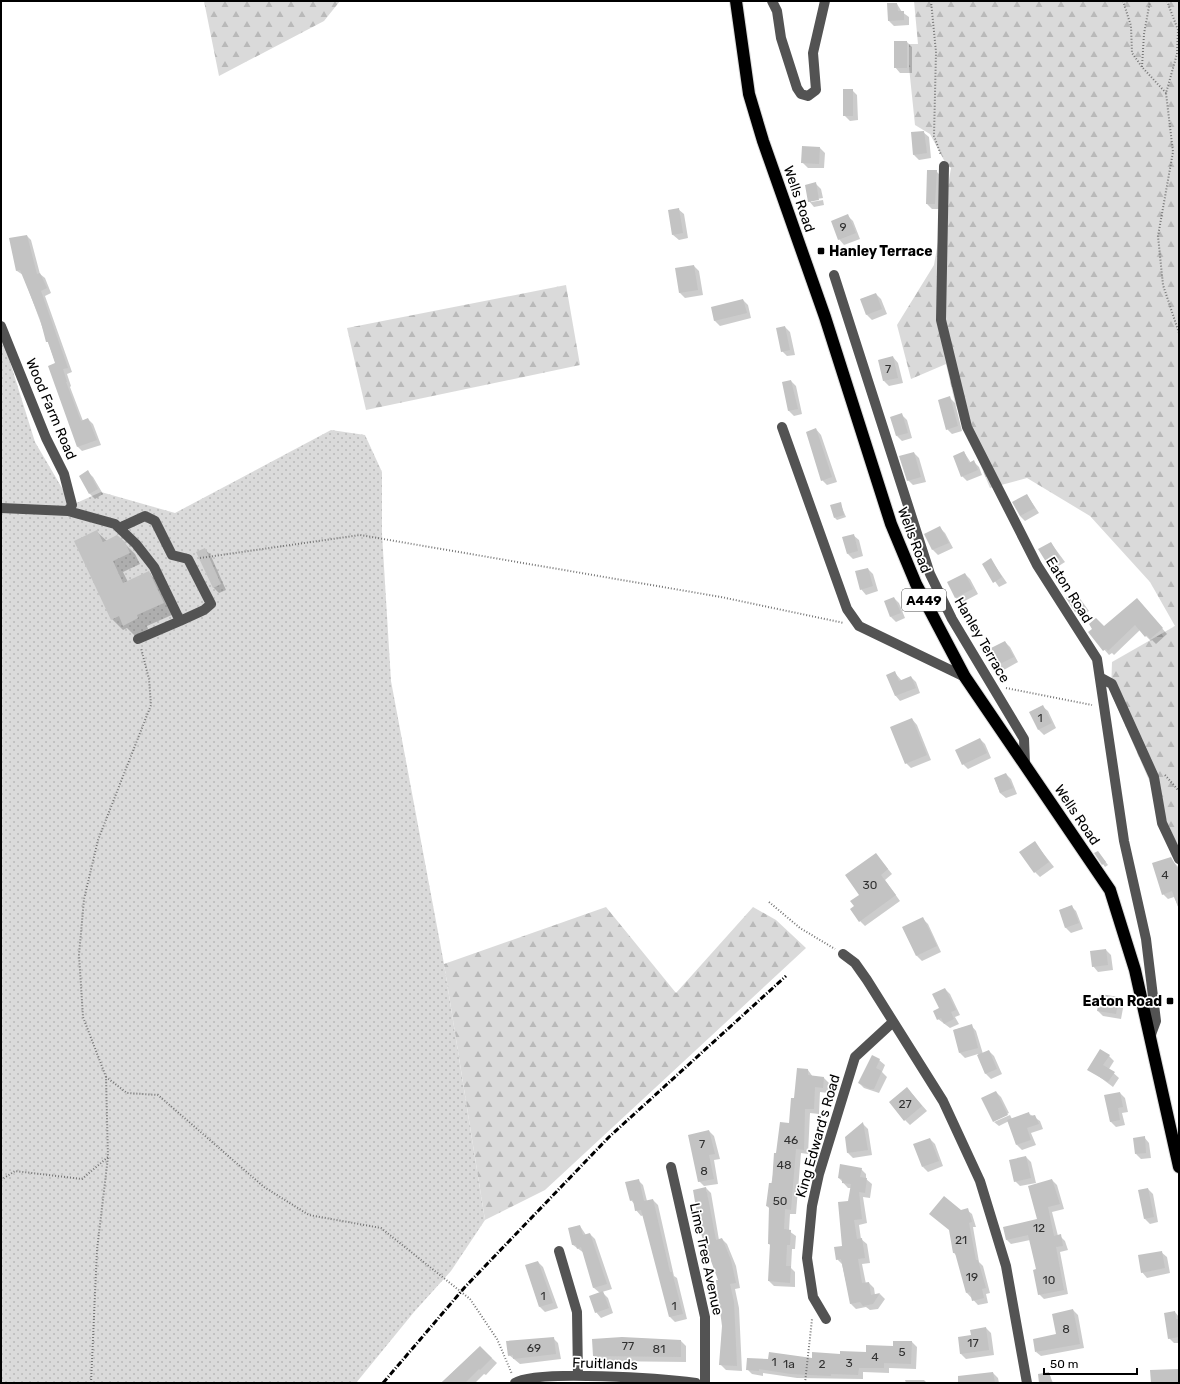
<svg xmlns="http://www.w3.org/2000/svg" width="1180" height="1384" viewBox="0 0 1180 1384" font-family="Rubik,sans-serif">
<style>
.grass{fill:url(#grass-dots)}
.forest{fill:url(#forest-firs)}
.shadow{fill:#0003}
.building{fill:#c3c3c3}
.lines{fill:none;stroke-linecap:round;stroke-linejoin:round}
.highway-casing{stroke:#dbdbdb;stroke-width:14}
.path{stroke:#757575;stroke-width:2;stroke-dasharray:1 2;stroke-linecap:butt}
.minor{stroke:#535353;stroke-width:10}
.highway{stroke:#000;stroke-width:12}
.rail{stroke:#000;stroke-width:3;stroke-dasharray:6 2 1 2;stroke-linecap:butt}
.poi-dot{fill:#000;stroke:#fff;stroke-width:1.5}
.labels{text-anchor:middle;dominant-baseline:central;stroke-width:3.5;stroke-linejoin:round;paint-order:stroke}
.number-label{font-size:12px;fill:#313131}
.shield{fill:#fff;stroke:#4c4c4c;stroke-width:1}
.shield-label{font-size:13px;font-weight:bold;fill:#000}
.street-label{font-size:14px;fill:#000;stroke:#fff}
.poi-label{font-size:14px;font-weight:bold;fill:#000;stroke:#fff;text-anchor:start}
</style>
<defs>
<pattern id="grass-dots" width="8" height="8" patternUnits="userSpaceOnUse"><rect width="8" height="8" fill="#dadada"/><path d="M2 2h.1M6 6h.1" fill="none" stroke="#b9b9b9" stroke-width="1.8" stroke-linecap="round"/></pattern>
<pattern id="forest-firs" width="22" height="20" patternUnits="userSpaceOnUse"><rect width="22" height="20" fill="#dadada"/><path d="M5 1l3.5 6h-7zM16 11l3.5 6h-7z" fill="#b9b9b9"/></pattern>
</defs>
<rect width="100%" height="100%" fill="#fff"/>
<path class="grass" d="M1 333 35 442 72 505 101 492 175 513 331 430 365 435 382 472V534L391 681 444 964 485 1220 451 1271 414 1312 356 1383H1Z"/>
<path class="forest" d="M204 1H340L324 21 219 76Z
M914 1H1179V849L1111 693 1112 662 1175 626 1150 582 1090 516 1027 478 990 488 955 403 946 364 911 379 897 325 934 265 951 168 946 164 930 134 915 125 909 67V44H918Z
M566 285 580 365 366 410 347 328Z
M606 907 676 993 753 907 776 920 806 948 545 1190 485 1220 444 964Z"/>
<path class="shadow" d="M897 4 902 12 909 17V25L894 26 889 21Z
M895 42H907L912 47V73H900L895 67Z
M852 90 857 95 858 120 850 121 844 115Z
M923 132 929 137 931 158 919 160 914 155Z
M820 148 825 153 824 168H808L802 162Z
M936 171 941 176 940 209H932L927 204Z
M816 184 821 189 823 198 811 200V202L823 200 824 205 814 207 809 201Z
M678 209 684 214 688 238 679 240 673 235Z
M848 216 853 221 860 239 844 245 839 239Z
M27 236 31 240 40 274 45 278 51 293 45 296 72 372 67 374 71 386 70 387 83 421 88 419 93 424 101 445 82 451 78 447 56 364 23 275 17 271Z
M694 266 699 271 703 295 685 298 680 293 676 269Z
M876 294 881 299 887 314 872 320 867 315 861 299Z
M743 300 748 305 751 318 720 326 715 321 712 308Z
M785 327 790 332 795 355 787 356 782 351Z
M893 357 898 363 903 383 889 386 884 381Z
M791 381 796 386 802 414 794 416 789 411Z
M950 398 955 403 962 431 952 434 947 429Z
M902 415 907 420 912 438 902 441 897 436Z
M816 429 821 435 837 482 827 485 822 480Z
M964 452 971 463 974 462 979 467 982 475 967 481 962 476Z
M914 453 919 458 926 482 913 485 908 480Z
M88 472 93 477 103 494 95 499 90 494Z
M1027 495 1039 513 1025 521 1020 516Z
M840 503 846 517 837 520 835 518Z
M940 528 945 533 953 548 938 555 933 550 925 534Z
M97 532 107 541 117 536 135 554 140 564 123 572 128 582 149 573 159 583 174 614 147 626 148 629 135 636 127 628 123 630 112 619Z
M853 535 859 540 863 556 853 559 848 554Z
M1051 543 1065 562 1054 569 1048 564Z
M204 549 210 554 226 590 219 593 214 588 198 552Z
M991 560 1007 583 999 587 983 564Z
M868 569 873 574 878 591 866 595 861 589Z
M965 574 970 579 978 594 961 603 956 598 948 583Z
M1076 593 1089 611 1080 616 1075 611Z
M894 598 899 603 905 618 896 622 891 617Z
M1142 605 1167 634 1156 644 1152 640 1151 641 1140 630 1114 655 1112 653 1109 655 1089 632 1104 627Z
M1005 642 1010 647 1018 662 1002 671 997 666 989 650Z
M895 673 902 681 911 677 916 682 920 693 900 701 895 695Z
M1042 706 1048 711 1056 728 1044 735 1039 730 1030 713Z
M912 719 917 725 931 760 911 768 906 763Z
M980 739 985 744 991 758 968 769 963 764Z
M1006 774 1011 779 1017 794 1006 798 1000 793 995 779Z
M1035 843 1054 867 1040 877 1035 872Z
M1098 852 1108 865 1105 867 1096 854Z
M876 854 892 874 885 880 900 901 865 926 860 921 855 906Z
M1170 858 1179 868V909L1174 897 1168 899 1163 894Z
M1071 906 1076 911 1083 929 1071 933 1066 928 1060 910Z
M923 919 928 924 941 952 922 961 917 956 903 928Z
M1106 950 1111 955 1113 970 1098 972 1093 966Z
M945 989 950 994 960 1015 955 1017 959 1024 950 1028 938 1019Z
M1119 998 1124 1003 1121 1019 1103 1016 1098 1011Z
M971 1025 976 1031 983 1054 989 1051 994 1056 1002 1074 991 1079 986 1074 978 1054 965 1058 960 1053 954 1030Z
M1109 1056 1114 1061 1109 1069 1119 1078 1113 1087 1089 1069Z
M879 1060 885 1065 882 1072 887 1077 879 1093 864 1088 859 1083Z
M808 1070 813 1077 824 1078 829 1083 828 1093 820 1092 819 1114 810 1113 808 1154 801 1153 796 1214H790L789 1231 796 1236 795 1249H792L791 1268 795 1272V1287L774 1286 769 1281 771 1246 769 1244 770 1209 767 1206 777 1154 790 1125 795 1099Z
M907 1088 927 1111 910 1125 905 1120Z
M996 1092 1001 1097 1009 1113 994 1120V1122V1121Z
M1120 1093 1125 1098 1128 1112 1122 1113 1125 1125 1116 1127 1111 1122 1105 1096Z
M1028 1113 1040 1121 1043 1129 1031 1133 1036 1145 1022 1150 1017 1145 1009 1121 999 1126 994 1122 1010 1115 1012 1119Z
M863 1124 868 1129 872 1155 853 1158 848 1153Z
M709 1131 714 1136 720 1159 714 1160 718 1184 704 1186 699 1181Z
M1144 1137 1149 1143 1151 1158 1141 1159 1136 1154Z
M930 1139 935 1144 943 1166 928 1172 923 1167Z
M1026 1157 1031 1162 1036 1183 1020 1186 1015 1181Z
M861 1169 866 1174V1179L872 1184 870 1198 863 1197 867 1223 859 1225 861 1239 867 1244 870 1263 862 1264 866 1284 869 1283 874 1288 875 1295 880 1294 885 1299 878 1309 870 1310 866 1307 856 1309 851 1304 842 1264 837 1259 843 1247 851 1188H848L839 1178Z
M638 1180 643 1185 647 1201 653 1200 658 1205 674 1276 677 1278 687 1319 675 1322 670 1317 644 1215 641 1216 636 1210 635 1205 631 1200Z
M1052 1180 1057 1185 1064 1209 1052 1212 1058 1236H1060L1065 1241 1068 1250 1060 1252 1068 1294 1044 1299 1039 1294 1037 1270 1030 1240 1011 1244 1006 1239 1038 1219Z
M706 1188 711 1193 719 1240 722 1239 727 1244 736 1266 740 1288 735 1289 739 1308 742 1371 726 1370 720 1364 723 1326 719 1280Z
M1148 1189 1153 1194 1158 1222 1150 1224 1145 1219Z
M967 1210 972 1214 976 1227H973L979 1262 983 1266 990 1293 986 1294 988 1303 978 1305 967 1293 957 1256 954 1253 961 1211Z
M580 1226 586 1235 590 1234 595 1239 612 1289 602 1292 608 1298 613 1313 601 1318 596 1312 600 1293 594 1288 584 1253 573 1245Z
M1161 1252 1167 1257 1170 1273 1147 1278 1142 1272Z
M538 1262 543 1267 558 1308 545 1312 540 1307Z
M1073 1310 1078 1315 1084 1348 1041 1356 1036 1352 1057 1335Z
M1175 1312 1179 1317V1343H1174L1169 1338Z
M986 1328 991 1333 994 1355 966 1359 961 1354 959 1338 972 1336Z
M553 1338 558 1343 561 1359 520 1364 509 1355Z
M681 1341 686 1346V1362L599 1361 594 1356Z
M912 1342 917 1347 916 1369 889 1368V1373L863 1372V1379L797 1378 763 1373V1376L752 1374 747 1369 769 1360 813 1359 866 1353Z
M480 1347 497 1363 486 1375 484 1374 475 1383H441Z
M993 1373 998 1378 999 1383H969Z
M1049 1373 1053 1383H1040Z
M905 1380H924L927 1383H906Z"/>
<path class="building" d="M887 3H897L898 11H904V20L888 21Z
M894 41H907V68H894Z
M843 89H853V116H843Z
M924 131 927 153 913 155 911 132Z
M802 146 820 147 819 164 801 163Z
M927 170H937L935 204H926Z
M816 182 819 200 808 202 805 185Z
M679 208 683 233 672 235 668 210Z
M848 214 856 233 838 240 831 221Z
M27 235 37 274 40 273 47 288 41 291 68 368 63 369 67 382H66L81 421 88 418 97 440 77 447 48 366 55 363 48 342H46L40 319 20 270 16 271 9 238Z
M694 265 698 290 679 293 675 268Z
M876 293 882 309 866 315 860 299Z
M743 299 747 313 714 321 711 307Z
M785 326 790 350 781 352 776 328Z
M893 356 898 378 883 381 878 360Z
M791 380 798 409 788 411 782 382Z
M950 396 958 426 946 430 938 400Z
M902 413 908 433 896 436 890 417Z
M816 428 832 477 821 481 806 432Z
M964 451 969 463 974 460 978 470 961 477 953 456Z
M914 452 921 477 907 481 899 456Z
M88 470 98 489 89 494 79 476Z
M1027 494 1035 508 1020 516 1012 502Z
M841 502 844 515 834 518 830 505Z
M940 526 949 543 932 550 924 534Z
M97 530 103 542 117 535 125 542 130 553 113 561 123 583 149 571 164 603 137 615 138 618 123 626 119 616 111 620 74 541Z
M854 534 858 551 847 554 842 537Z
M1051 542 1060 557 1048 565 1038 549Z
M205 548 221 584 213 588 196 552Z
M991 558 1002 577 993 583 982 564Z
M868 568 873 586 860 590 855 571Z
M965 573 973 589 955 598 947 582Z
M1076 592 1084 606 1075 612 1066 598Z
M894 597 901 613 890 617 884 601Z
M1137 598 1163 628 1150 639 1147 635 1145 637 1135 625 1108 651 1106 649 1103 651 1088 632 1092 629 1089 624 1096 618 1104 626Z
M1005 641 1014 657 996 666 987 650Z
M895 671 899 681 911 676 916 688 895 696 886 675Z
M1043 705 1052 723 1038 730 1029 712Z
M912 718 927 755 905 764 890 727Z
M980 738 987 753 962 765 955 750Z
M1006 773 1013 788 1000 793 994 778Z
M1035 841 1049 862 1034 873 1019 852Z
M1098 851 1106 862 1102 865 1094 853Z
M876 853 888 869 881 875 896 895 859 922 850 909 854 906 850 901 859 895 845 875Z
M1171 857 1179 871V909L1172 891 1162 895 1152 863Z
M1072 905 1079 923 1065 928 1059 910Z
M923 917 937 946 916 956 902 927Z
M1106 949 1108 965 1092 967 1090 951Z
M945 988 956 1010 951 1012 954 1019 944 1024 941 1018 937 1020 933 1011 939 1008 932 994Z
M1100 994 1119 997 1116 1014 1097 1011Z
M972 1024 978 1048 959 1053 953 1030Z
M1100 1049 1110 1055 1103 1065 1115 1072 1108 1082 1087 1070Z
M989 1050 997 1069 985 1074 977 1055Z
M872 1055 880 1059 876 1068 882 1071 874 1089H870L858 1083Z
M797 1068 808 1069V1075L824 1077 823 1088 815 1087 814 1109H805L804 1150 796 1149 791 1210 785 1209 784 1229 791 1230 790 1245H787L786 1266H791L790 1283 768 1281 770 1244H768L769 1207 766 1206 769 1183H772L774 1153H776L780 1122 789 1123 791 1098H794Z
M907 1087 922 1106 904 1121 889 1102Z
M996 1091 1008 1115 993 1122 981 1098Z
M1120 1092 1123 1107 1118 1108 1120 1120 1110 1122 1104 1095Z
M1029 1112 1030 1116 1035 1115 1039 1124 1027 1128 1031 1140 1016 1145 1007 1120Z
M863 1122 868 1150 847 1153 845 1137Z
M709 1130 715 1154 709 1155 714 1179 698 1182 688 1135Z
M1145 1136 1146 1153 1135 1154 1133 1138Z
M930 1138 939 1161 922 1167 913 1144Z
M1026 1156 1031 1178 1014 1182 1009 1160Z
M840 1164 862 1168 860 1177 867 1178 865 1193 859 1192 862 1219 854 1220 857 1239 862 1238 865 1258 858 1259 862 1283 869 1282 871 1295 880 1293 873 1304 863 1306 860 1302 850 1304 841 1259 836 1260 834 1247 842 1246 838 1202 848 1201 851 1184 842 1183V1179L838 1178Z
M639 1179 644 1201 653 1199 670 1272H672L683 1314 669 1317 641 1210 635 1211 633 1200 630 1201 625 1182Z
M1052 1179 1060 1204 1048 1207 1054 1236 1061 1234 1063 1246 1056 1247 1064 1290 1038 1295 1033 1270 1036 1269 1028 1235 1006 1240 1003 1227 1037 1219 1028 1186Z
M706 1187 716 1240 722 1238 731 1260 736 1283 730 1284 734 1302 737 1366 719 1365 722 1326 716 1280H718L700 1231 693 1190Z
M1148 1188 1154 1217 1144 1219 1138 1190Z
M944 1196 961 1210 968 1208 972 1222 969 1223 976 1260H978L986 1288 982 1289 984 1298 972 1301 970 1292 966 1293 955 1253H953L949 1230 929 1214Z
M580 1225 583 1235 590 1233 607 1284 593 1288 581 1247 577 1249 576 1245H572L568 1228Z
M1162 1251 1165 1268 1141 1273 1138 1255Z
M538 1261 553 1303 539 1307 525 1265Z
M603 1291 609 1308 595 1313 589 1296Z
M1073 1309 1080 1344 1035 1352 1033 1339 1056 1334 1052 1314Z
M1175 1311 1176 1319H1179V1337L1168 1339 1164 1313Z
M986 1327 989 1350 960 1354 958 1337 971 1335 970 1330Z
M554 1337 556 1354 513 1359V1355L508 1356 506 1341Z
M622 1337 681 1340V1357L593 1356 592 1339Z
M893 1341H912L911 1364 884 1363V1368H859L858 1375 831 1374V1376L791 1374 759 1369V1371L746 1370 747 1358 768 1359 769 1352 812 1358V1352L840 1354V1351L866 1352V1345L893 1346Z
M480 1346 492 1358 480 1370 479 1369 465 1383H441Z
M1179 1369V1383H1151L1150 1370Z
M993 1372 995 1383H958V1376Z
M1049 1372 1052 1383H1039L1038 1374Z"/>
<g class="lines">
<g class="highway-casing">
<path id="highway" d="M736 1 749 94 763 141 825 317 891 524 916 584 965 677 1110 890 1135 970 1179 1167"/>
</g>
<path class="path" d="M931 1 936 52 934 136 941 155
M1123 1 1131 26 1132 53 1142 67 1166 93
M1167 1 1178 30 1177 54 1166 93 1173 152 1158 236 1163 285 1179 333
M1142 67 1144 34 1150 1
M200 558 360 535 721 597 844 623
M1006 688 1092 705
M1165 775 1179 791
M769 902 800 928 835 949
M106 1077 83 1017 79 955 84 899 98 840 151 705 149 679 141 648
M1 1180 15 1171 82 1179 108 1157 106 1077 127 1093 158 1095 264 1187 309 1215 381 1228 470 1299 497 1339 512 1374
M91 1383 97 1250 108 1157
M805 1383 812 1319"/>
<path class="minor" d="M772 1 777 11 781 38 797 88 801 94 808 96 816 90 813 53 825 1
M944 166 941 320 967 427 1037 565 1097 659 1124 841 1146 939 1156 1021 1150 1037
M834 275 930 574 952 619 1024 739 1025 764
M1 326 46 438 64 474 72 505 68 511
M782 427 847 609 859 626 965 677
M1 508 68 511 115 524 136 544 154 567 180 621 138 639
M119 528 145 516 155 521 172 555 188 559 211 604 204 610 180 621
M1101 678 1112 684 1154 777 1162 823 1179 859
M843 954 855 963 867 980 943 1101 980 1181 1006 1266 1027 1383
M671 1167 705 1317V1383
M559 1251 577 1312 578 1376
M826 1319 813 1297 807 1258 812 1206 819 1174 855 1057 893 1022
M515 1383C536 1369 666 1379 696 1383"/>
<use href="#highway" class="highway"/>
<path class="rail" d="M383 1383 465 1287 609 1137 786 976"/>
</g>
<g class="poi-dot">
<rect x="817" y="247" width="8" height="8" rx="2"/>
<rect x="1166" y="997" width="8" height="8" rx="2"/>
</g>
<g class="labels">
<g class="number-label">
<text x="843" y="227">9</text>
<text x="888" y="369">7</text>
<text x="1040" y="718">1</text>
<text x="1165" y="875">4</text>
<text x="870" y="885">30</text>
<text x="905" y="1104">27</text>
<text x="791" y="1140">46</text>
<text x="702" y="1144">7</text>
<text x="784" y="1165">48</text>
<text x="704" y="1171">8</text>
<text x="780" y="1201">50</text>
<text x="1039" y="1228">12</text>
<text x="961" y="1240">21</text>
<text x="972" y="1277">19</text>
<text x="1049" y="1280">10</text>
<text x="543" y="1296">1</text>
<text x="674" y="1306">1</text>
<text x="1066" y="1329">8</text>
<text x="973" y="1343">17</text>
<text x="628" y="1346">77</text>
<text x="534" y="1348">69</text>
<text x="659" y="1349">81</text>
<text x="902" y="1352">5</text>
<text x="875" y="1357">4</text>
<text x="774" y="1362">1</text>
<text x="849" y="1363">3</text>
<text x="789" y="1364">1a</text>
<text x="822" y="1364">2</text>
</g>
<rect class="shield" x="902" y="589" width="44" height="22" rx="3"/>
<g class="shield-label">
<text x="924" y="600">A449</text>
</g>
<g class="street-label">
<text transform="translate(799 199) rotate(71)">Wells Road</text>
<text transform="translate(51 409) rotate(67)">Wood Farm Road</text>
<text transform="translate(914 540) rotate(69)">Wells Road</text>
<text transform="translate(1069 590) rotate(58)">Eaton Road</text>
<text transform="translate(982 640) rotate(60)">Hanley Terrace</text>
<text transform="translate(1077 815) rotate(56)">Wells Road</text>
<text transform="translate(818 1136) rotate(-74)">King Edward's Road</text>
<text transform="translate(706 1259) rotate(78)">Lime Tree Avenue</text>
<text transform="translate(605 1364) rotate(2)">Fruitlands</text>
</g>
<g class="poi-label">
<text x="829" y="251">Hanley Terrace</text>
<text x="1162" y="1001" text-anchor="end">Eaton Road</text>
</g>
</g>
<rect width="1180" height="1384" fill="none" stroke="#000000" stroke-width="4"/>
<path d="M1044 1368v6h93v-6" fill="none" stroke="#000000" stroke-width="2"/>
<text x="1050" y="1368" font-size="12" fill="#000000" stroke="#ffffff" stroke-width="3" paint-order="stroke">50 m</text>
</svg>
